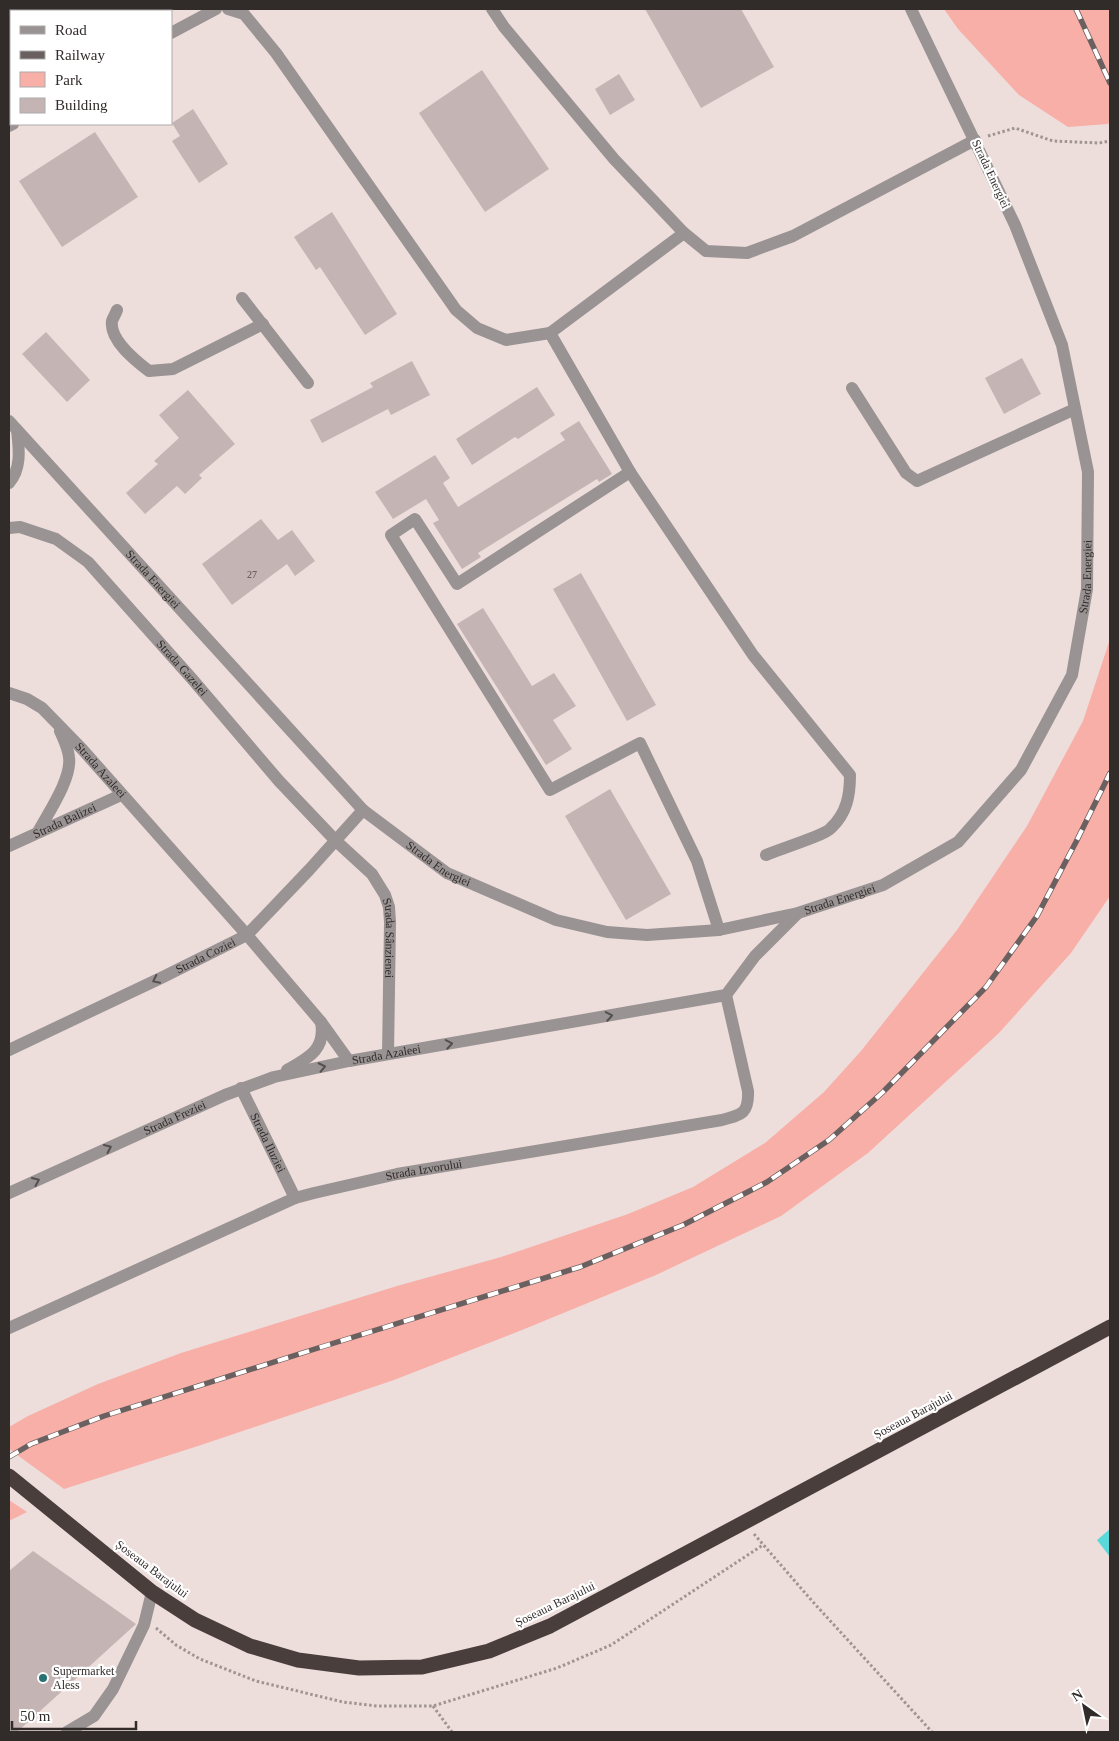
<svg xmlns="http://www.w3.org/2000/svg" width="1119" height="1741" viewBox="0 0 1119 1741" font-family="Georgia,serif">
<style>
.green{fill:#f8afa8}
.water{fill:#5bd8da}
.building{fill:#c4b5b4}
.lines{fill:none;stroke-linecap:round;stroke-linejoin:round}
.path{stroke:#9f9492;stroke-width:3;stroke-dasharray:2.5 2.5;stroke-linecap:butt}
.minor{stroke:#9a9393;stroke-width:12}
.highway{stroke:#4a3e3c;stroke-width:15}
.rail-casing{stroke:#69605f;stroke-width:5.5}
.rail{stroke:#fff;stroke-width:4;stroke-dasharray:11;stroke-linecap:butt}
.oneway{stroke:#564f4f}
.poi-dot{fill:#277272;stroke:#fff;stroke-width:2}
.labels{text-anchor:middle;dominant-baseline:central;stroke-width:4.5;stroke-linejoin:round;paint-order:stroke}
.number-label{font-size:10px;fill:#564e4c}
.street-label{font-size:12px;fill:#312b2a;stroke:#fff}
.poi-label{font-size:12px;fill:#312b2a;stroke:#fff;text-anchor:start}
</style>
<rect width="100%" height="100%" fill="#eddedc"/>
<path class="green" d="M944 9H1110V120L1108 124 1068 127 1019 95 958 29Z
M1110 639V896L1071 953 999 1033 868 1153 781 1216 656 1275 522 1330 394 1380 198 1446 64 1489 9 1449V1427L28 1416 98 1384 181 1353 397 1286 501 1257 628 1214 693 1187 765 1143 824 1092 861 1051 957 930 1027 826 1083 721Z
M9 1500 27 1512 9 1521Z"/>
<path class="water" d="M1110 1529V1557L1097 1540Z"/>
<path class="building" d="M645 9H741L774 67 701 108Z
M482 70 549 169 485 212 419 113Z
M619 74 635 100 610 115 595 89Z
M193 109 228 164 199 183 172 141 180 136 172 123Z
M95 132 138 197 62 247 19 181Z
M332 212 397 314 365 335 320 267 316 270 294 237Z
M46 332 90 380 67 402 22 354Z
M1022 358 1041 394 1004 414 985 378Z
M412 361 430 395 391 415 388 409 322 443 310 420 373 387 370 383Z
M537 387 555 415 518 439 515 437 472 465 456 439Z
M188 390 235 444 199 475 202 478 185 494 177 486 145 514 126 493 158 464 154 461 179 438 159 415Z
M579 421 612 474 599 482 597 479 478 553 481 557 462 569 433 523 439 520 426 499 393 519 375 492 435 455 450 478 443 483 458 507 565 440 560 433Z
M261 519 278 540 292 530 315 561 295 576 287 564 232 605 202 564Z
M581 573 656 705 627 721 553 589Z
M483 608 532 686 554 673 576 706 553 720 572 749 546 765 457 624Z
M610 789 671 894 626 920 565 816Z
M33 1551 136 1624 17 1732H9V1571Z"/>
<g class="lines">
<path class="path" d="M988 136 1015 128 1053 141 1099 143 1110 141
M754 1534 813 1602 932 1732
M156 1628 176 1645 200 1659 256 1681 343 1702 377 1706H433L557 1668 611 1645 763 1545
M433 1706 452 1732"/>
<g class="minor">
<path d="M228 9 244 14 276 53 456 310 477 328 506 340 550 333 630 472 457 584 415 519 391 535 550 790 640 743 697 861 719 930"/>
<path d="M492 9 504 27 614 159 684 233 706 251 747 253 793 236 975 140"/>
<path d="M171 33 216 9"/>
<path d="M9 126 13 124"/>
<path d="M242 298 308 383"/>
<path d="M117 310C116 313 113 318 112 321 109 340 136 361 149 371L173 369 263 324"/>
<path d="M550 333 684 233"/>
<path d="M852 388 906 473 917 481 1075 409"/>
<path id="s1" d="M9 421 363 810 447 873 556 920 607 932 647 935 719 930 798 913 883 885 958 842 1021 770 1072 675 1087 589 1088 472 1062 345 1015 225 911 9"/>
<path d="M630 472 753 655 850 775C850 795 847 813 831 828 826 835 777 850 766 855"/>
<path d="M9 483C22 468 19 448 17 430"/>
<path id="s2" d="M9 528 20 527 56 539 88 562 193 680 279 781 336 841 372 874 385 895 389 907 390 922 388 1054"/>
<path id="s3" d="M9 693 27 699 42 708 82 749 247 935 321 1022 349 1061"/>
<path d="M38 832C48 813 72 779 69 757 68 748 64 740 60 731"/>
<path id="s4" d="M9 846 121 795"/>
<path id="s5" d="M9 1050 163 977 247 935 309 870 363 810"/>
<path d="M287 1070C308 1058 326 1050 321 1022"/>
<path id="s6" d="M241 1088 295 1198"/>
<path id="s7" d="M9 1193 225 1095 274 1077 349 1061 726 995 755 956 798 913"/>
<path id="s8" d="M9 1328 295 1198 314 1193 397 1174 722 1120C742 1115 749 1113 748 1091L726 995"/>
<path d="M67 1732 94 1716 113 1689 144 1625 152 1592"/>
</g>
<path class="highway" d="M9 1476 152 1592 195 1620 250 1646 298 1660 359 1668 422 1667 489 1651 550 1626 1110 1327"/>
<g class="rail-casing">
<path id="rail" d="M1076 9 1110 83
M9 1457 31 1444 104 1416 318 1348 580 1267 683 1225 767 1182 829 1140 883 1092 986 987 1037 916 1076 842 1110 773"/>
</g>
<use href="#rail" class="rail"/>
</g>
<defs><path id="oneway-chevron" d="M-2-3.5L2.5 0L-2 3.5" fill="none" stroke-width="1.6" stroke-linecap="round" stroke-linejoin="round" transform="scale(1.25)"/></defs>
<g class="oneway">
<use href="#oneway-chevron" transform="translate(156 980) rotate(154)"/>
<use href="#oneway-chevron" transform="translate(609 1016) rotate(-10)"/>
<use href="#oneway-chevron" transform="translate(449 1044) rotate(-10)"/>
<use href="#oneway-chevron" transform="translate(322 1067) rotate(-12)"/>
<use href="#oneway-chevron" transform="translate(108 1148) rotate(-24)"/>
<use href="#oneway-chevron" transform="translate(36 1181) rotate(-24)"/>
</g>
<circle class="poi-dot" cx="43" cy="1678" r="5"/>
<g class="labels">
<g class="number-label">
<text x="252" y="574">27</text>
</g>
<g class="street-label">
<text transform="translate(991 174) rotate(65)">Strada Energiei</text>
<text stroke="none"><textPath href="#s1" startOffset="1474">Strada Energiei</textPath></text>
<text stroke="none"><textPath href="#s1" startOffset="214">Strada Energiei</textPath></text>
<text stroke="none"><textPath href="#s2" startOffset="230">Strada Gazelei</textPath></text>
<text stroke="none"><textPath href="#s3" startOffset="122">Strada Azaleei</textPath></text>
<text stroke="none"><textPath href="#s4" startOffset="61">Strada Balizei</textPath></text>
<text stroke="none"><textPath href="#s1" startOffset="619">Strada Energiei</textPath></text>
<text stroke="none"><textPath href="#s1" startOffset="1039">Strada Energiei</textPath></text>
<text stroke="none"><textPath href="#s2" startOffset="579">Strada Sânzienei</textPath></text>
<text stroke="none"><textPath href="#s5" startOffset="218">Strada Coziei</textPath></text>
<text stroke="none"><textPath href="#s7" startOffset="404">Strada Azaleei</textPath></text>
<text stroke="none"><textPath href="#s7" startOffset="182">Strada Freziei</textPath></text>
<text stroke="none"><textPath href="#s6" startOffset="61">Strada Iluziei</textPath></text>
<text stroke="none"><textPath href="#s8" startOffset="446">Strada Izvorului</textPath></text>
<text transform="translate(913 1415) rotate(-28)">Șoseaua Barajului</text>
<text transform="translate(152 1569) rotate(37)">Șoseaua Barajului</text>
<text transform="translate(555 1604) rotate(-26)">Șoseaua Barajului</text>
</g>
<g class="poi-label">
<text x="53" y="1671">Supermarket<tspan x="53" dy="14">Aless</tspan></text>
</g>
</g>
<rect width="1119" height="1741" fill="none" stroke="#312b2a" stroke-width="20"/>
<rect x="10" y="10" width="162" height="115" fill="#ffffff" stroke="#adaaaa"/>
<rect x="20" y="26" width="25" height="8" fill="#9a9393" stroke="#adaaaa"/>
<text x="55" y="35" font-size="15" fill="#312b2a">Road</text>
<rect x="20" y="51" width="25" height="8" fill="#69605f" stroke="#adaaaa"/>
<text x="55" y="60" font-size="15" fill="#312b2a">Railway</text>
<rect x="20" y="72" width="25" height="15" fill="#f8afa8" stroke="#adaaaa"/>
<text x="55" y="85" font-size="15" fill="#312b2a">Park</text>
<rect x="20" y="98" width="25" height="15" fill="#c4b5b4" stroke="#adaaaa"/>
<text x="55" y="110" font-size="15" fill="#312b2a">Building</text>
<g transform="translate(1084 1706) rotate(327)" stroke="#ffffff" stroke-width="4" paint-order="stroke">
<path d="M0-4L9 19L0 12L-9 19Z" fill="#312b2a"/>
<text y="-8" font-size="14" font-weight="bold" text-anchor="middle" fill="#312b2a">N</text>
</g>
<path d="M12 1721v8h124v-8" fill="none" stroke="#312b2a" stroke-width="2.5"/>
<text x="20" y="1721" font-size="15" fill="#312b2a" stroke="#ffffff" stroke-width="4" paint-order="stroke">50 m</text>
</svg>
